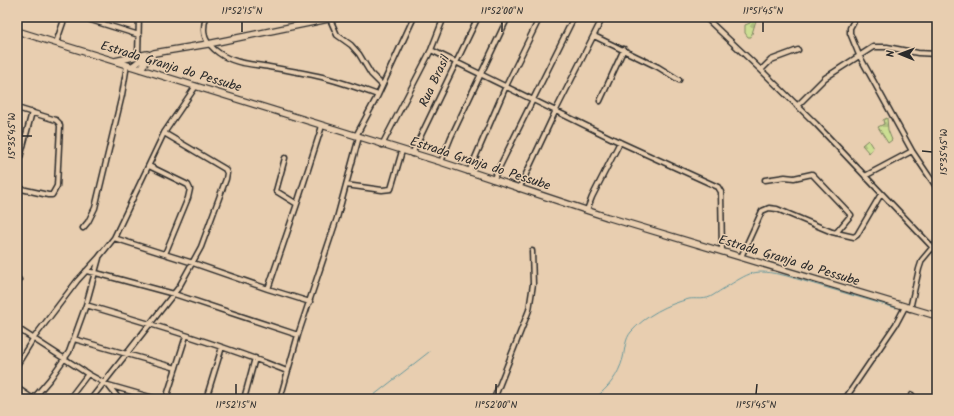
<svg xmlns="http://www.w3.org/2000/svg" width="954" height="416" viewBox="0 0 954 416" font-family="Kalam,sans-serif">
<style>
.forest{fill:url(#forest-firs);stroke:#7c845f}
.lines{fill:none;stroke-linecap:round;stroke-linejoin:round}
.stream{stroke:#67989c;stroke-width:1}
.street-casing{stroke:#2b2b2b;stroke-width:7}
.secondary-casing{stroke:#2b2b2b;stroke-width:8}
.street{stroke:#e8ceb0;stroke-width:4}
.secondary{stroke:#e8ceb0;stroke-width:5.5}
.ticks{fill:none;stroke:#2b2b2b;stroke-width:1.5}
.labels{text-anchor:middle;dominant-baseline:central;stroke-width:3;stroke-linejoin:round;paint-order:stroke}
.street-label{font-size:13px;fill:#2b2b2b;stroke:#e8ceb0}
.neatline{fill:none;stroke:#2b2b2b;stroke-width:1.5}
.ticks-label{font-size:10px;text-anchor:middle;fill:#2b2b2b}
</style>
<defs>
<pattern id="forest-firs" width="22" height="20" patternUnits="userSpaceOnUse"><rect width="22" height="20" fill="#ccde93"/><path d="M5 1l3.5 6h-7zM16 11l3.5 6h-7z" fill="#afbf7f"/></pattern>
</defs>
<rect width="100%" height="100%" fill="#e8ceb0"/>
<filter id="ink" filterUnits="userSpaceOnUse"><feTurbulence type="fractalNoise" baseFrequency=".025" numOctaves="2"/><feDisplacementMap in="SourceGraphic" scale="8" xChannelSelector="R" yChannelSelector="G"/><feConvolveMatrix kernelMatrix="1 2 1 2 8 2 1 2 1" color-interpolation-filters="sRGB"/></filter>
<g filter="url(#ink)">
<path class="forest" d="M753 17H757L751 37H748L745 33V25L750 23Z
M887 118 888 130 892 140 888 143 878 127 884 124 883 120Z
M868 140 873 148 869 153 862 145Z"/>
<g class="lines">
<path class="stream" d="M369 399 429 352
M594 399C609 387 618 376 623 358 625 349 625 339 631 332 645 316 668 304 689 299 695 298 703 300 710 297 714 295 718 292 723 289 751 272 753 268 787 276L896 308"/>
<g class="street-casing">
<path id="street" d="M81 17 139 35
M206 17C201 34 205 43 219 53 234 64 252 64 269 67 287 70 305 73 322 77 341 82 359 88 378 95
M705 17 761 70 816 124 937 252
M856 17 850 28V33L859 55 912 151 937 188
M935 17 937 21
M330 19 337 35 351 45 359 54 371 74 382 85
M594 36 658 67 679 80
M56 43 65 17
M431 50 615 140 718 187 721 192 722 251
M138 55 139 17
M761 70 771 60 798 50
M600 101 624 49
M797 106 825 78 873 47H887L918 53 937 54
M17 108 56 120 59 123 60 126 57 186 52 195H48L17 188
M356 136 378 95 414 17
M382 145 431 50 444 17
M412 154 478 17
M285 158 276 191 297 204
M441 162 451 137 508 17
M149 166 188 185 190 189 188 198 165 254
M17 169 32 112
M469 172 506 86 540 17
M865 176 912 151
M493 180 574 17
M765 180 785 177 794 178 812 174 814 176 851 215 836 233
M346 185 382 190 391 189 402 151
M519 189 556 110 603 17
M587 210 592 197 620 142
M83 228 88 222 95 208 122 95 127 65
M114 238 193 263 268 289
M741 257 762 211 769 208 777 209 832 232 854 237 857 235 881 194
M86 271 96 273 174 294 298 335
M17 280H19
M310 302 268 289 297 204 322 126
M86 305C154 325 222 345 287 371
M910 309 919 269 922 260 932 248
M17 328 88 374 108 385 157 399
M74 339 176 368
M17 365 33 339 77 281 99 257 114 238 164 133 196 86
M108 385 119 399
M17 388 33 399 50 379 69 352 86 305 99 258
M69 399 88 374
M91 399 179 287 201 247 226 179 227 173 225 169 164 133
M166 399 186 336
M206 399 222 347
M244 399 255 358
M280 399 298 335 337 218 359 137
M494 399 529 310 533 284 532 251
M845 399 896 324 905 307
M909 399 912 395"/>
</g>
<g class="secondary-casing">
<path id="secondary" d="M17 31 441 162 607 217 937 316
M115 61 147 54
M133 66 142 59 154 53 208 44 338 17
M140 69 153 54"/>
</g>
<use href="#street" class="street"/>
<use href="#secondary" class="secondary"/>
</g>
</g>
<path class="ticks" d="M242 32V22M502 32V22M763 32V22M22 136H32M922 151 932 152M236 394V384M496 394V384M756 394 757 384"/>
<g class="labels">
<g class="street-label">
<text transform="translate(171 67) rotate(17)">Estrada Granja do Pessube</text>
<text transform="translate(435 81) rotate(-65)">Rua Brasil</text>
<text transform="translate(480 164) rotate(18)">Estrada Granja do Pessube</text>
<text transform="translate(789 261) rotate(17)">Estrada Granja do Pessube</text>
</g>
</g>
<rect width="954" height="416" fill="none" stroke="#e8ceb0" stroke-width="44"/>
<g transform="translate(900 54) rotate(271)" stroke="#e8ceb0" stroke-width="3" paint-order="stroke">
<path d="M0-3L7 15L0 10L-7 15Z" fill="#2b2b2b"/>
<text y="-6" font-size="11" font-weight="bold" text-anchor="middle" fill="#2b2b2b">N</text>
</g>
<rect x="22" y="22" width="910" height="372" class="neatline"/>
<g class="ticks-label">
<text x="242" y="14">11°52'15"N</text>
<text x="502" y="14">11°52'00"N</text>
<text x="763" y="14">11°51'45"N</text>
<text transform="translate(11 136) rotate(-90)" y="4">15°35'45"W</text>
<text transform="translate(943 152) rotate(-90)" y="4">15°35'45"W</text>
<text x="236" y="408">11°52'15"N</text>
<text x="496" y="408">11°52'00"N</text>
<text x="756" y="408">11°51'45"N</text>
</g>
</svg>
